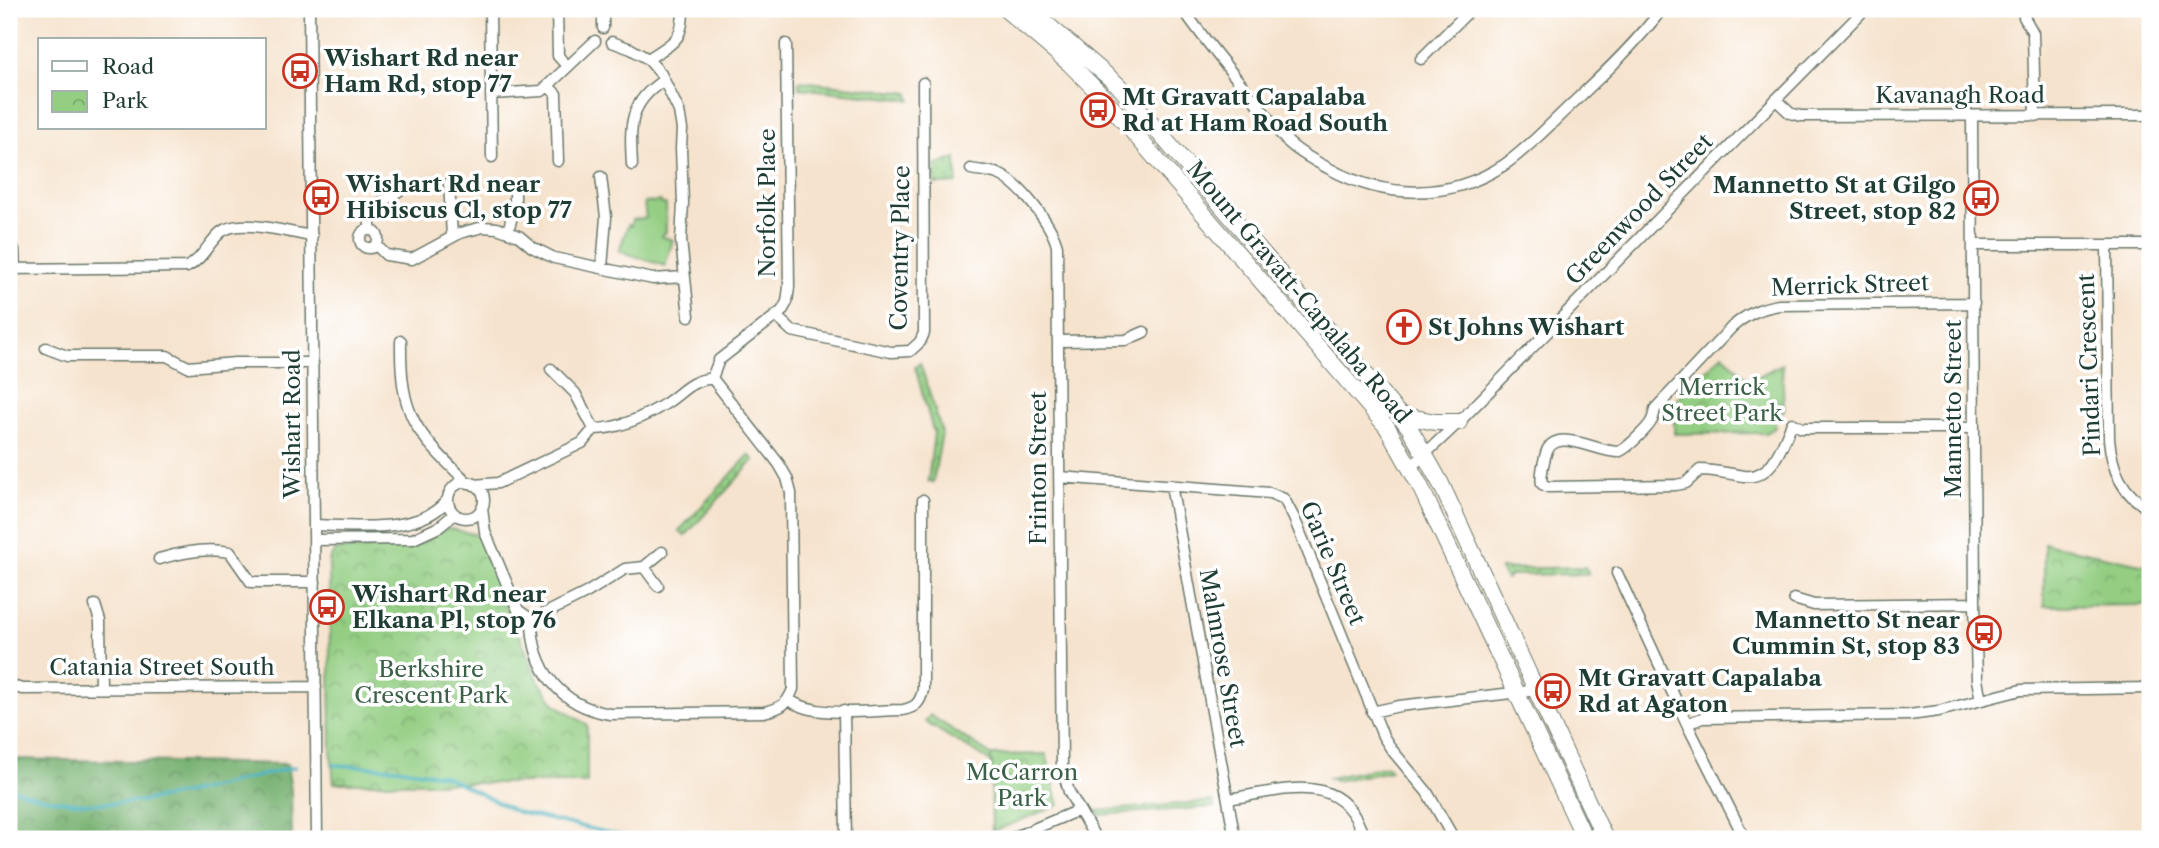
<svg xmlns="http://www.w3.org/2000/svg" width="2159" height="848" viewBox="0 0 2159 848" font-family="'Libre Caslon Text',serif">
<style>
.grass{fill:url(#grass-dots);stroke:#59865b;stroke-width:2}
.forest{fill:url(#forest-crowns);stroke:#4a7752;stroke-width:2}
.park{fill:url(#park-crowns);stroke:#59865b;stroke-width:2}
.garden{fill:#93ce82;stroke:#59865b;stroke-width:2}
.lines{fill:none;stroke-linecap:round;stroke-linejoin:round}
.stream{stroke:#42b0be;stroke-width:3.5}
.minor-casing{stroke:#6a776a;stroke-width:13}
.highway-casing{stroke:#6a776a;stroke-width:18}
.minor{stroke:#fff;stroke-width:10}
.highway{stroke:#fff;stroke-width:16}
.labels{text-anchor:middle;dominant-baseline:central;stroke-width:7;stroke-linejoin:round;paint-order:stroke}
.poi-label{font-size:23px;font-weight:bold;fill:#1f3d34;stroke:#fff;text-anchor:start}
.street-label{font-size:23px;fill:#1f3d34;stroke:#fff}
.park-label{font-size:23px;fill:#3c6148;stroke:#fff}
</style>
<defs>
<pattern id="grass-dots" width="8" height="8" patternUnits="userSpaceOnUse" patternTransform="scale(1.75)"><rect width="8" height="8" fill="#93ce82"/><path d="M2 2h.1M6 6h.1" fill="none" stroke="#77a86b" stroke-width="1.8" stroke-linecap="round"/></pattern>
<pattern id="forest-crowns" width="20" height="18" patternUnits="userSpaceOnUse" patternTransform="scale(1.75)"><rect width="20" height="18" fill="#76b170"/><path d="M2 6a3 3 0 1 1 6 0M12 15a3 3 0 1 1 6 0" fill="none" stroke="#60915d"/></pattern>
<pattern id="park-crowns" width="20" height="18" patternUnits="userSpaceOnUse" patternTransform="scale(1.75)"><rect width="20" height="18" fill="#93ce82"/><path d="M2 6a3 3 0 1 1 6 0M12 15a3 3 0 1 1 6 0" fill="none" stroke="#77a86b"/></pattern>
</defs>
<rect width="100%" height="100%" fill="#fff"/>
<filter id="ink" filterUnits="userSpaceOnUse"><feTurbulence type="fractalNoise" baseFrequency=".0143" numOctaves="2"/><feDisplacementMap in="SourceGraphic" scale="14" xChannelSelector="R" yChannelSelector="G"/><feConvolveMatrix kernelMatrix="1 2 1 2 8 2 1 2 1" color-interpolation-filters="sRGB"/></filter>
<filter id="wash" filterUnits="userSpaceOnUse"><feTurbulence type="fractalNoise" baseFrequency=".00686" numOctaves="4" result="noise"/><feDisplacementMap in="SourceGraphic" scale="28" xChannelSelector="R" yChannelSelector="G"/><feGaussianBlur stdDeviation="1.57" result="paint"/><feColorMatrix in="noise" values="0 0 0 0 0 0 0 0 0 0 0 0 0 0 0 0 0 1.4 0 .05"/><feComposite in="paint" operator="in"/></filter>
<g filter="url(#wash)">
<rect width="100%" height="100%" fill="#f6e3cd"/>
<path class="grass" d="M799 81 909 93 911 100 799 88Z
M956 158 957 183 935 184V166Z
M920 363 942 433 933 482 928 481 934 434 915 367Z
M749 455 754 460 685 536 679 531Z
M1585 567 1589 574 1511 575 1506 579 1500 569Z
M930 715 991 755V762L925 722Z
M1387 766 1391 771 1335 781 1329 778Z
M1213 801 1214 807 1099 815 1096 811Z"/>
<path class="forest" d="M9 759 287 764 291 791 292 839H9Z"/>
<path class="park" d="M1723 354 1749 381 1782 364 1784 410 1775 418V428L1766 433 1674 434V402Z
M448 528 478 535 538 680 555 704 587 725V783H334L331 751 329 561 335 550 392 548 417 544Z
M2044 543 2150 566V605L2044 606Z
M1046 754 1059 805 992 832 991 755Z"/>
<path class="garden" d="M661 201V204H666V232L661 236 673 240 665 266 619 251 628 225 631 226 632 220 646 218 644 203Z"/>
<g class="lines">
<path class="stream" d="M334 765 395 768 443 775 517 812 636 839
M9 787C102 825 202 789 295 767"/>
</g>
</g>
<g filter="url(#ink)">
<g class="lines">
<g class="minor-casing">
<path id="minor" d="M309 9 317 839
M490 9 492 157
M557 9 558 56 567 66
M1183 9C1205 41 1230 71 1255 101 1266 114 1276 130 1288 142 1299 153 1315 161 1328 168 1384 199 1449 201 1504 165 1530 147 1552 122 1575 101 1606 72 1637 42 1662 9
M2024 17 2033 33 2035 116
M603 28V9
M612 42 631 49 648 59 661 74 679 111 682 129 681 148 683 203 681 240 689 316
M648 59C673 42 683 42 683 9
M1421 59 1471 9
M548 86 556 94 558 161
M491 94 542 91 595 41
M1776 100 1790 113 1801 116 2150 115
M1972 117 1975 603 1977 680 1981 700
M632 165C630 126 628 103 664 80
M971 169C980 171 990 171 998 174 1020 183 1052 225 1057 246L1062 767 1069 792 1096 839
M601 177 606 217 602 268
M449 183 452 236
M370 229V214L373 208 406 186
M360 239a9 9 0 1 1 18 0a9 9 0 1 1-18 0Z
M508 231 515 206V193
M376 245 386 255 412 259 460 233 483 227 497 228 519 236 532 247 554 258 653 279 684 277
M1974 245H2150
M2107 246 2109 439C2112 469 2121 494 2150 509
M14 249 15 269
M9 269 187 267C203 259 208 243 221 232 239 217 289 233 312 236
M1974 303 1779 305C1760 308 1747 314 1732 327L1655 409C1654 413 1654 416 1652 420 1649 427 1624 452 1617 452 1595 452 1552 423 1545 457 1543 466 1540 475 1542 484L1548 487 1676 485 1686 483 1700 470C1715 470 1729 474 1744 476 1773 480 1783 443 1792 423L1802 428H1974
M776 316 792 331 891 352 910 351 920 342 924 333 923 83
M401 341C400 417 415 432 468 483
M1058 341 1126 340 1144 332
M46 348 67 356H167L188 367 235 363H313
M551 369 575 393 594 429
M1411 467 1459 422 1865 9
M1059 477 1270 493 1284 499 1294 518 1383 736 1392 750 1427 792 1454 839
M448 500a18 18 0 1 1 36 0a18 18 0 1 1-36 0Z
M474 485 498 483 582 443 594 429C618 429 644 417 665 404 685 391 687 382 712 378L719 360 782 311 787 302 789 287 786 44
M1171 485 1235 839
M482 508 485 532 518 610 532 620C532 670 561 706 610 714L764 712C781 708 787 705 793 689L791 493 787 478 779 464 712 378
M314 525C354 526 421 535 448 499
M314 540 413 539 439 527 455 514
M159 559C182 552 206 547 230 552L251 582H315
M1617 573 1687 724 1745 839
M658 586 644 567 662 552
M1794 599 1814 605 1975 603
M95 605 100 621 101 688
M532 620 586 593 625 569 644 567
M9 685 22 689 316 687
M789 700C817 719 870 710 903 710 916 707 920 703 923 690V500
M844 711 846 839
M1372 712 1399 706 1538 690
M1687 724 1702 718 1909 715 1939 711 2021 690 2150 688
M1228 799C1283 791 1344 767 1364 839
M1010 839 1079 810"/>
</g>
<g class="highway-casing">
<path id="highway" d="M1005 9 1070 64 1102 96 1387 427 1419 484 1585 839
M1029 9 1118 85 1349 354 1409 427 1441 484 1605 839
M1400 415 1435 422H1459"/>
</g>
<use href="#minor" class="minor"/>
<use href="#highway" class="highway"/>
</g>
</g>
<defs>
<g id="bus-ring" transform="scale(1.75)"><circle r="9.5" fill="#fff" stroke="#c8321e" stroke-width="1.5"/><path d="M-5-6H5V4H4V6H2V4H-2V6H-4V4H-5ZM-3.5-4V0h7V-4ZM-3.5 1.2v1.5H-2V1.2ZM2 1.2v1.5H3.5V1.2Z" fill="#c8321e"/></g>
<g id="church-ring" transform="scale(1.75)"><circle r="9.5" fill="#fff" stroke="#c8321e" stroke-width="1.5"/><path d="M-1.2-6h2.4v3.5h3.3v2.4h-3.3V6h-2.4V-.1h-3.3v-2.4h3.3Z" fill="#c8321e"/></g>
</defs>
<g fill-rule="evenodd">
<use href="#bus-ring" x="300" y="71"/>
<use href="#bus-ring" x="1098" y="110"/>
<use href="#bus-ring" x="321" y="197"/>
<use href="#bus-ring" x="1981" y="198"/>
<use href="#church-ring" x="1404" y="327"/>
<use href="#bus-ring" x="327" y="607"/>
<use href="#bus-ring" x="1984" y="633"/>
<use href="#bus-ring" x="1553" y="691"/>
</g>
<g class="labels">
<g class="poi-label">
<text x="324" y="58">Wishart Rd near<tspan x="324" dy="26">Ham Rd, stop 77</tspan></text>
<text x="1122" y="97">Mt Gravatt Capalaba<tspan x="1122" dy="26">Rd at Ham Road South</tspan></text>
<text x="346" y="184">Wishart Rd near<tspan x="346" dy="26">Hibiscus Cl, stop 77</tspan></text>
<text x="1956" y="185" text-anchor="end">Mannetto St at Gilgo<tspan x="1956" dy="26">Street, stop 82</tspan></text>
<text x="1428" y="327">St Johns Wishart</text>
<text x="352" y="594">Wishart Rd near<tspan x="352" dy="26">Elkana Pl, stop 76</tspan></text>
<text x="1960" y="620" text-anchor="end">Mannetto St near<tspan x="1960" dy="26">Cummin St, stop 83</tspan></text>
<text x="1578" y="678">Mt Gravatt Capalaba<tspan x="1578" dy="26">Rd at Agaton</tspan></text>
</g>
<g class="street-label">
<text x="1960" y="95">Kavanagh Road</text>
<text transform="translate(767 203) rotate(-90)">Norfolk Place</text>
<text transform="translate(1639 209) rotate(-46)">Greenwood Street</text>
<text transform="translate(900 248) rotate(-89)">Coventry Place</text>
<text transform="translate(1850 285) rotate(-2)">Merrick Street</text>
<text transform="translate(1299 292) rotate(50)">Mount Gravatt-Capalaba Road</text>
<text transform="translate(2089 365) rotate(-92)">Pindari Crescent</text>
<text transform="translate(1953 409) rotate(-90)">Mannetto Street</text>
<text transform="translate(292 424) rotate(-90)">Wishart Road</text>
<text transform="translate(1038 468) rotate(-90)">Frinton Street</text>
<text transform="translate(1333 563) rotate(67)">Garie Street</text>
<text transform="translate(1223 658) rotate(80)">Malmrose Street</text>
<text x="162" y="667">Catania Street South</text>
</g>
<g class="park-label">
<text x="1722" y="387">Merrick<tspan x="1722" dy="26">Street Park</tspan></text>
<text x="431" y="669">Berkshire<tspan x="431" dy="26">Crescent Park</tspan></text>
<text x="1022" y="772">McCarron<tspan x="1022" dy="26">Park</tspan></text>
</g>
</g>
<rect width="2159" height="848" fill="none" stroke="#fff" stroke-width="35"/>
<rect x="38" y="38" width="228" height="91" fill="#ffffff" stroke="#a5b1ae" stroke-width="2"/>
<rect x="52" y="61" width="35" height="10" fill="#ffffff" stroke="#a5b1ae" stroke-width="2"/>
<text x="102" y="74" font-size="21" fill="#1f3d34">Road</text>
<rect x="52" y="91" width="35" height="21" fill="url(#park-crowns)" stroke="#a5b1ae" stroke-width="2"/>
<text x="102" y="108" font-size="21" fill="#1f3d34">Park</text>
</svg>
